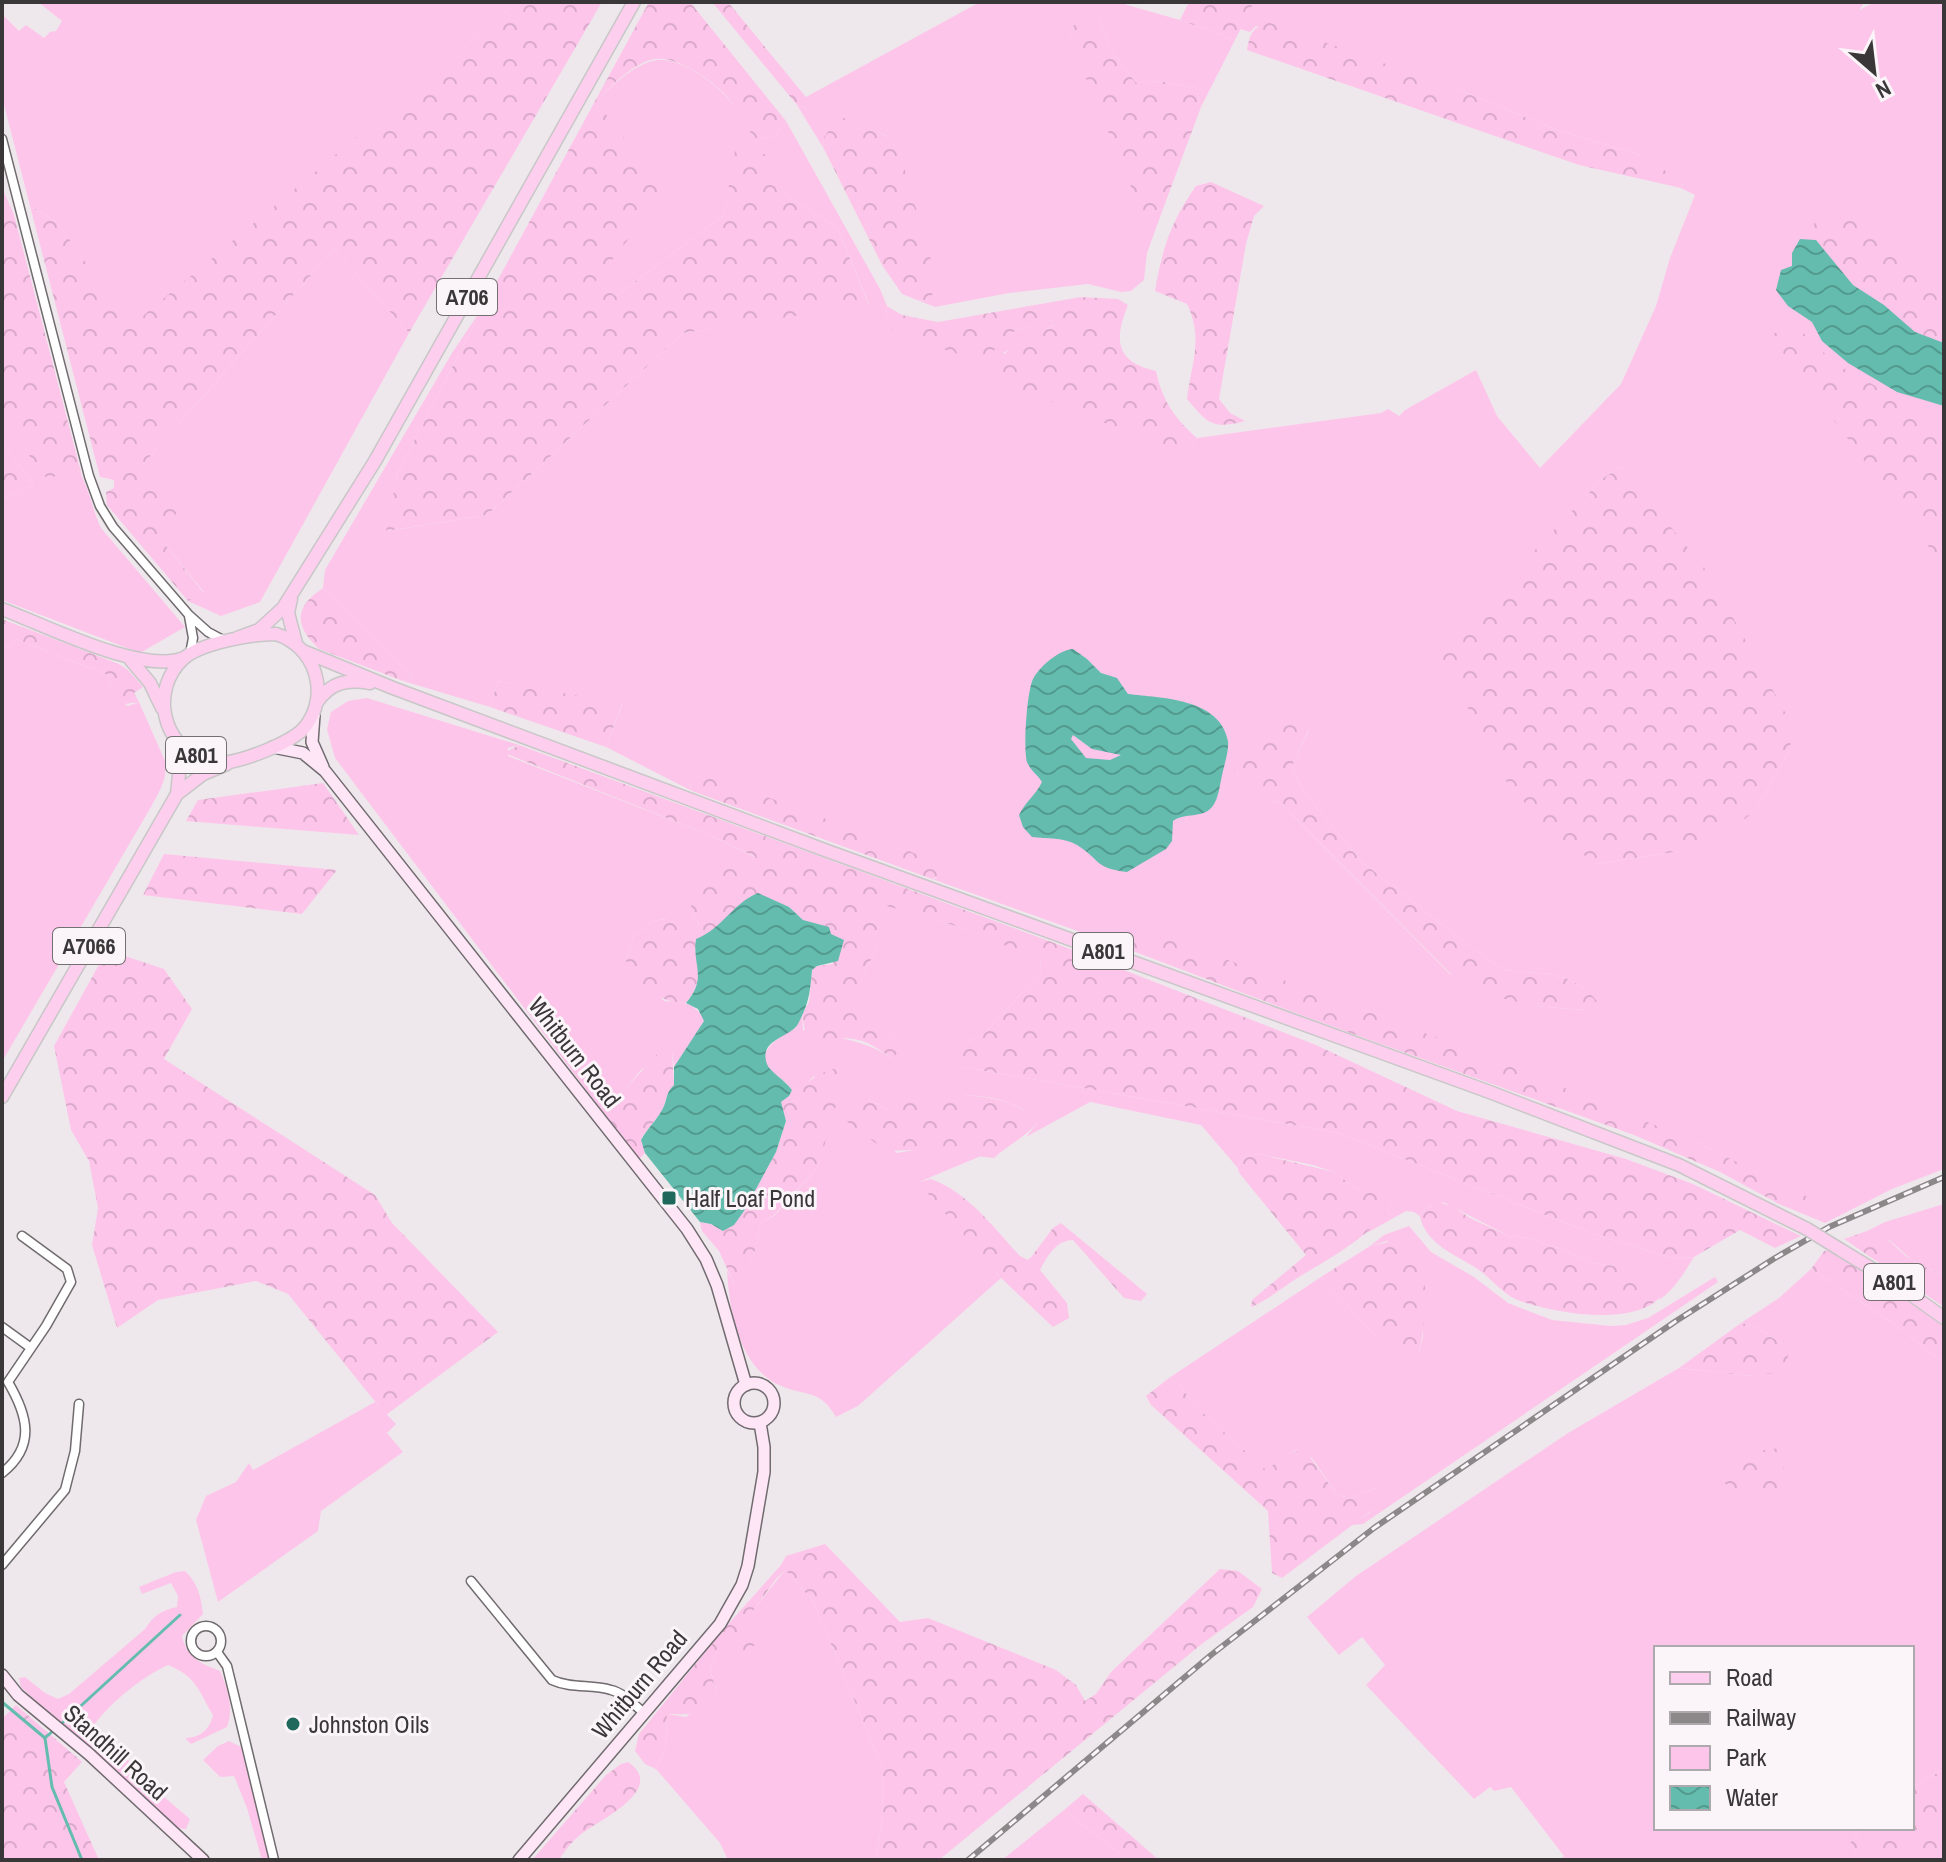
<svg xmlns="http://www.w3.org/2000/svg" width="1946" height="1862" viewBox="0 0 1946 1862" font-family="'Archivo Narrow',sans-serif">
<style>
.green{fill:#fec5eb;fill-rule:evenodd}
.forest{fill:url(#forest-crowns)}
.water{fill:url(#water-waves);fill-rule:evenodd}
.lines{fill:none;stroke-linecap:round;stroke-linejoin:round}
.stream{stroke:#63bcad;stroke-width:3}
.street-casing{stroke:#706b6e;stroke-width:11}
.secondary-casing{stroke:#706b6e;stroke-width:14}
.primary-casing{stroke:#c8c7c7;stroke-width:15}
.street{stroke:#fff;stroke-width:8}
.secondary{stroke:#fee6f7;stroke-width:11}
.primary{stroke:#feceee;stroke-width:12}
.rail-casing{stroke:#8c888a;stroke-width:6}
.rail{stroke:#fbf5f9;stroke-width:3;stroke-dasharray:9;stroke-linecap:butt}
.primary-bridge-casing{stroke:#c8c7c7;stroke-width:15;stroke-linecap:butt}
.primary-bridge{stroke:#feceee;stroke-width:12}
.poi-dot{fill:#20675c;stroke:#fbf5f9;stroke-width:3}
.labels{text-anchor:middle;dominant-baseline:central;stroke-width:6;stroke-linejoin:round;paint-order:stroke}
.shield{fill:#fbf5f9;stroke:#737072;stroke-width:2}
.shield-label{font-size:22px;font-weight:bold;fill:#393738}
.street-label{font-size:24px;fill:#393738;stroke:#fbf5f9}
.poi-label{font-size:24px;fill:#393738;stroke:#fbf5f9;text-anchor:start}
</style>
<defs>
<pattern id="forest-crowns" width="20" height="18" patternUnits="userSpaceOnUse" patternTransform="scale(2)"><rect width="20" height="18" fill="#fec5eb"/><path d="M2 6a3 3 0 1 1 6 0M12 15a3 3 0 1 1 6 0" fill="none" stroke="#daaaca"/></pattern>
<pattern id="water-waves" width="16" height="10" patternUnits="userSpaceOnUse" patternTransform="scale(2)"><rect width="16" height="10" fill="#63bcad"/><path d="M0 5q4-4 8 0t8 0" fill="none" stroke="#539a8e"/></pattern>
</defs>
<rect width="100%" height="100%" fill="#eee8ec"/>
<path class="green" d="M38 2H518L131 327 57 222 30 206 2 97V14L19 31 26 25 44 38 50 32 56 31 62 21Z
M980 2H1117L1180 20 1235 40 1201 107 1196 88 1159 81 1136 83 1110 49 1098 16 1078 17 1069 37 1145 214 1163 209 1147 253 1144 280 1131 291 1121 292 1088 284 1009 293 935 307 917 300 930 301 900 153 887 136 873 130 823 139 824 149 797 105 806 108V97Z
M1254 2H1865L1859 10 1875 2H1944V1169L1892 1189 1825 1223 1818 1220 1815 1201 1698 1143 1369 1011 1127 939 1125 948 932 879 937 878 689 783 692 791 606 747 622 705 498 681 490 707 403 681 413 678 323 588 325 570 452 353 483 307 398 472 387 531 487 515 683 333 869 304 837 227 776 189 736 150 724 215 616 296 594 282 664 192 595 101C613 86 629 68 652 61 677 53 717 84 732 103 741 114 748 128 756 141L776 135 786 121 880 289 887 306 886 317 1006 341 1013 332 1049 320 1056 324 1003 353 1191 446 1197 438 1381 413 1388 409 1399 416 1405 410 1476 370 1497 416 1540 468 1621 384 1656 306 1670 258 1695 195 1681 188 1684 183 1638 154 1560 131 1459 90 1256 26 1250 32 1240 29ZM1622 467 1790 750 1754 812 1680 851 1597 864 1440 653 1603 478ZM1291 725 1309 730 1292 766 1302 790 1362 862 1480 954 1504 970 1549 974 1568 979 1586 989 1584 1010 1534 1006 1450 974 1280 803C1260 798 1248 792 1237 774 1249 737 1252 733 1291 725Z
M334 249 409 333 260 602 221 616 188 601 204 592 163 542 143 464Z
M2 420 47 478 77 469C89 485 92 510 101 528L185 627 140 653 2 600V499L34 485 2 443Z
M16 639 108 675 112 690 108 693 128 706 139 702 165 761C168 779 159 792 151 807L3 1060 2 647 11 646Z
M367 698 519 745 508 748V756L707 834 757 858 738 860 710 875 693 914 699 923 697 927 690 930 666 919 653 921 633 937 626 961 664 1001C683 1002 695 1002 705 1021L674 1067 672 1052 641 1070 626 1088 600 1108 335 758 327 729 331 712 348 701Z
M879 903 953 925 1040 958 1041 972 985 1033 966 1043 963 1067 1339 1133 1596 1235 1676 1259 1694 1257C1684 1273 1675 1289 1659 1300L1661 1295 1615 1266 1592 1263 1566 1251 1528 1238 1509 1236 1445 1203C1434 1202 1427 1207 1420 1216L1414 1212 1406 1211 1367 1233 1391 1203 1365 1180 1358 1190 1334 1172 1313 1165 1259 1154 1244 1157 1237 1167 1201 1125 1090 1102 1026 1137 1037 1123C1031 1118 1025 1110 1018 1107 983 1088 923 1094 889 1110L867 1099 896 1153 915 1150 981 1156 919 1182 1001 1278 858 1406 836 1417C819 1388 806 1397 779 1385 739 1367 729 1309 727 1270L736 1287 754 1255 761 1222 774 1216 818 1167 823 1147 814 1076 806 1084 792 1090C785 1081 781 1078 772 1072 750 1053 782 1035 796 1028L802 1014 803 1030C836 1038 863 1039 892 1058L896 1042 858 999V987L875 951Z
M1944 1204V1276L1912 1260 1889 1240 1867 1231 1885 1222Z
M1409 1226 1431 1252 1474 1277 1508 1303 1552 1320 1611 1326 1626 1325 1648 1318 1715 1277 1718 1282 1363 1524 1351 1525 1371 1512 1376 1488 1351 1498 1337 1495 1312 1458 1296 1450 1266 1470 1193 1404 1180 1385 1169 1378 1321 1277 1379 1340 1419 1354 1423 1336 1421 1264 1387 1241 1370 1246 1384 1235Z
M1811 1269 1894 1324 1944 1363V1769L1912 1788V1648H1656V1828H1863L1850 1843 1860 1860H1561L1564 1856 1511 1787 1494 1791 1490 1787 1474 1799 1366 1685 1385 1665 1362 1637 1339 1655 1307 1617 1356 1576 1568 1433 1679 1368 1752 1376 1788 1347C1772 1339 1757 1325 1741 1323L1779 1298Z
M375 1402 396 1424 387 1433 403 1452 321 1511 318 1531 218 1602 196 1520 206 1496 236 1482 249 1463 253 1470Z
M785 1570 813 1601 882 1767 883 1816 876 1860H728L720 1843 656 1769 666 1748 667 1714 686 1717 717 1692 710 1670 715 1655 720 1652Z
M185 1571C198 1583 201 1597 203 1614L182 1636C187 1658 200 1663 220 1671 228 1689 234 1709 227 1727L191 1744 185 1738C200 1738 210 1729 213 1715 198 1690 197 1677 168 1665 141 1678 112 1701 94 1725L163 1796 190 1819 186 1829 178 1828 169 1821 35 1701 21 1687 19 1678 25 1677 45 1693 58 1699 69 1694 145 1629C153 1616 162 1610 177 1607L178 1596 171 1583 142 1594 139 1587 176 1572Z
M229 1741 241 1747 269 1860H262L247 1808 234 1776 220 1777 203 1760 218 1746Z
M1064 1810 1128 1860H1002Z"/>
<path class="forest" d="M518 2H602L409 333 334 249 143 464 179 507 163 542 204 593 188 601 107 505 106 492 114 488V480L100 477 30 206 57 222 131 326Z
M649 2H690L786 121 776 135 756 141C748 129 741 116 733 104 720 85 679 55 655 59 633 63 611 86 596 101L665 192 595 282 616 296 724 215 735 150 770 155 776 189 837 227 869 305 683 333 487 515 386 531 398 472 483 307Z
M712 2H728L806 97V108L797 105Z
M1189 2H1254L1235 40 1180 20Z
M1078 16H1098L1110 49 1136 83 1159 81 1196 88 1201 107 1163 209 1145 214 1136 199 1069 37Z
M1268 22 1459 90 1560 131 1638 154 1684 182 1681 188 1579 165 1247 50C1250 34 1252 28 1268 22Z
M838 117 854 120 888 137 900 153 937 281 930 301 917 300 902 294 882 265 824 149 823 139Z
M1211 182 1264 206 1254 216 1246 244 1219 399 1230 413 1245 421C1213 430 1207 423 1187 399 1191 363 1204 339 1187 304L1155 291C1162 249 1171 221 1196 186Z
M2 187 14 215 82 476 77 469 47 479 2 420Z
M1823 213C1874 216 1907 249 1944 282V343L1915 332 1884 305 1853 285 1816 240 1813 231 1815 218Z
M1081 297 1118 299 1128 305C1114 339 1115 362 1156 371 1162 400 1175 419 1197 438L1191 446 1169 449 1006 383 996 369C1000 346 1037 335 1055 325L1050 320 1013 332 1006 341 980 361 914 340 889 328 886 317 887 306 902 315 938 322Z
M1799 329 1836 364 1904 402 1944 414V567L1769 334Z
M2 443 34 485 2 499Z
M1622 467 1709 574 1792 725 1790 750 1754 812 1724 834 1680 851 1597 864 1550 832 1506 781 1439 652 1603 478Z
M323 588 413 678 403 681 319 649C294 626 294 607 323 588Z
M2 619 119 664 128 670 143 687 134 693 139 702 110 706 100 703 99 696 112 690 108 675 16 639 11 646 2 647Z
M498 681 622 704 606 747 490 707Z
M1291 725 1309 729 1292 766 1302 790 1362 862 1480 954 1504 970 1549 974 1568 979 1586 989 1597 1001 1584 1010 1534 1006 1476 992 1451 974 1280 803C1255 797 1225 783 1242 752 1247 744 1256 734 1265 730 1273 727 1283 726 1291 725Z
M519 745 1065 947 1316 1045 1457 1111 1626 1159 1693 1184 1801 1236 1775 1248 1740 1230 1694 1257 1676 1259 1596 1235 1339 1133 963 1067 951 1058 966 1043 985 1033 1041 972 1040 959 953 925 880 904 875 951 858 987V998L896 1042 899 1052 892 1058C881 1051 871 1043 858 1040 841 1036 823 1041 806 1037L802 1014 809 1002 812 970 817 966 833 964 828 927 803 920 789 907 727 917 695 950C700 971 701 985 686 1003 654 1001 643 988 626 961L633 937 653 921 667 919 690 929 697 927 699 923C695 917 691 911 691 905 692 885 720 864 737 860 745 858 750 860 756 857L707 834 504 753Z
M696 775 713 777 886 841 946 867V872L932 879 692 791 688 778Z
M323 783 359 835 186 821 198 800Z
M164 854 337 870 302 914 143 895Z
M1139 934H1156L1369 1011 1585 1096 1698 1143 1816 1201 1818 1220 1779 1204 1720 1172 1634 1135 1306 1017 1125 948 1127 939Z
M107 950 164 969 192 1009 164 1059 375 1195 392 1223 498 1332 386 1415 288 1294 256 1281 158 1300 117 1328 92 1245 98 1208 89 1161 71 1130 54 1046Z
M661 1050 672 1051 674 1085C665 1093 668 1100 662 1110 656 1121 647 1129 641 1139L645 1153 638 1160 600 1108 626 1088Z
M833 1069 842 1071 845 1075 818 1167 773 1216 761 1222 754 1255 736 1288 719 1251 702 1231 700 1222 711 1224 723 1231 744 1211 776 1152 786 1121 780 1102 789 1096 792 1090C807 1084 817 1074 833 1069Z
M948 1094C979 1096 1017 1097 1037 1123 1024 1138 1008 1145 994 1158L977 1156 951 1158 915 1150 886 1151 841 1117 846 1097 867 1099 889 1110 906 1102Z
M1259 1154 1334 1172 1358 1190 1365 1180 1372 1177C1436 1203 1321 1263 1299 1277 1283 1287 1268 1300 1251 1307L1252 1300 1306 1255 1240 1174 1237 1167 1244 1157Z
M931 1179C969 1193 993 1227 1020 1256L1028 1260 1032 1256 1053 1228 1061 1223 1147 1294 1141 1301 1124 1298 1073 1240C1056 1240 1047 1257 1040 1270L1067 1303 1069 1318 1053 1327 1001 1278 918 1182Z
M1437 1202 1452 1206 1470 1218 1509 1236 1528 1238 1566 1251 1592 1263 1615 1266 1655 1284 1661 1296C1635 1328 1549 1313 1515 1299 1501 1292 1490 1277 1476 1268 1456 1255 1425 1244 1420 1216L1426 1209Z
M1867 1231C1887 1233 1893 1247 1909 1258 1920 1265 1933 1270 1944 1276V1307L1844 1239Z
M1398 1240C1408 1245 1416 1253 1421 1263 1429 1284 1424 1331 1419 1354L1403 1358 1379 1340 1321 1277 1370 1246Z
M1831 1250 1883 1282 1944 1327V1363L1894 1324 1811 1269 1824 1251Z
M1741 1323C1757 1325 1772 1339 1788 1347V1371L1752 1376 1679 1368Z
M1169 1378 1180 1385 1193 1404 1265 1469C1281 1463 1287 1450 1305 1450L1337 1495 1351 1498 1376 1488 1387 1492 1383 1502 1282 1578 1272 1573 1268 1511 1151 1405 1146 1396Z
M1786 1448 1782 1480 1775 1505 1736 1492 1723 1482 1727 1464C1747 1452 1763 1449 1786 1448Z
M825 1544 900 1622 928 1618 1056 1670 1076 1685 1085 1701 1096 1694 1111 1672 1220 1569 1238 1571 1262 1589 1253 1607 1203 1643 939 1860H876L883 1816 882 1767 813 1601 785 1570 776 1579 750 1615 762 1634 751 1650 738 1662 720 1652 715 1655 710 1670 717 1692C702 1716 693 1715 667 1714L666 1748 656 1769 645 1764 635 1751 639 1734 723 1630 781 1565 786 1556Z
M16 1705 82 1762 64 1782 99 1860H2V1719Z
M628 1762C667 1788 602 1819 584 1832 574 1839 565 1850 559 1860H532L606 1775 621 1764Z
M1944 1769V1860H1860L1850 1843 1863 1828H1912V1788Z
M1083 1794 1159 1860H1160H1128L1064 1810Z"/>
<path class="water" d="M1800 239 1816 240 1853 285 1884 305 1915 332 1944 343V406L1897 392 1848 363 1822 341 1812 322 1788 306 1776 290 1781 270 1792 266V253Z
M1073 649 1087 659 1101 673 1117 678 1128 694C1161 698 1220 698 1228 741 1229 750 1225 762 1223 771 1220 782 1219 799 1212 807 1202 819 1185 812 1173 821L1172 841 1166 849 1127 872C1094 868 1101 860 1077 845 1064 837 1047 839 1032 837L1023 827 1019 815C1025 802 1036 795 1042 782 1038 775 1030 770 1027 762 1023 749 1027 691 1033 679 1040 666 1059 650 1073 649ZM1073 735 1092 749 1121 755 1110 760 1086 758 1071 739Z
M758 893 789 907 803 920 829 927 831 934 844 940 838 961 817 966 812 970C810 993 809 1003 798 1024 790 1038 758 1039 767 1064 769 1071 785 1080 792 1090L789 1096 781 1102 786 1121 776 1152 744 1211 734 1225 723 1231 711 1224 700 1222 645 1153 641 1140C647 1129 656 1121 662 1110 668 1100 665 1093 674 1085V1067L704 1021 698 1009 686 1003C708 977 692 966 696 939 722 929 733 903 758 893Z"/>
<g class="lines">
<path class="stream" d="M2 1702 45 1738
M60 1725 180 1615
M45 1738 54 1730
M45 1738 52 1787 82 1860"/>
<g class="street-casing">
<path id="street" d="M2 139 89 476 100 506 113 527 189 615 208 632 225 641
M189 616 193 638 190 654
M2 1327 31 1348
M2 1473C36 1446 28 1416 8 1382L46 1326 71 1282 67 1269 22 1236
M2 1565 65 1490 75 1451 79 1404
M471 1581 552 1680C572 1689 591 1684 611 1690 624 1693 634 1705 644 1713
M191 1641a15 15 0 1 1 30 0a15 15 0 1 1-30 0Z
M217 1652 227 1666 274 1860"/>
</g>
<g class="secondary-casing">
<path id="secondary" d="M314 715 312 742 323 767
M273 747 303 753 325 771 687 1229 706 1259 717 1285 746 1385
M734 1403a20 20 0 1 1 40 0a20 20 0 1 1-40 0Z
M2 1675 18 1695 89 1754 203 1860
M519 1860 720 1624 742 1585 748 1566 764 1472V1447L760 1423"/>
</g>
<g class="primary-casing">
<path id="primary" d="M291 599 288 613 296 643
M2 609C45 625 142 675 184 658
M276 634C315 646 331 694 305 727 292 743 241 762 221 763 216 763 208 760 203 759 162 745 150 690 183 659 200 643 253 634 276 634Z
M237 638 259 630 283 608 375 461 634 2
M303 651 393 688 822 849 1487 1091 1679 1165 1807 1229
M129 658 150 683 162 708
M317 702C331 682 347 679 370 683
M177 742 180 765 177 794
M2 1097 177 794 203 774 227 764
M1841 1250 1892 1281 1944 1318"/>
</g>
<use href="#street" class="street"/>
<use href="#secondary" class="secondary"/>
<use href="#primary" class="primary"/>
<g class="rail-casing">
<path id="rail" d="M968 1860 1211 1655 1374 1528 1676 1321 1775 1258 1829 1227 1944 1177"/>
</g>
<use href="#rail" class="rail"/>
<g class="primary-bridge-casing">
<path id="primary-bridge" d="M1807 1229 1841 1250"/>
</g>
<use href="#primary-bridge" class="primary-bridge"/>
</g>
<g class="poi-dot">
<rect x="661" y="1190" width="16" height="16" rx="4"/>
<circle cx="293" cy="1724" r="8"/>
</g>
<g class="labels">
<g class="shield">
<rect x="437" y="279" width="60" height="36" rx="6"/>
<rect x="166" y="737" width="60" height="36" rx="6"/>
<rect x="53" y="928" width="72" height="36" rx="6"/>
<rect x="1073" y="933" width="60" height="36" rx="6"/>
<rect x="1864" y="1264" width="60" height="36" rx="6"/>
</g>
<g class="shield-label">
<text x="467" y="297">A706</text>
<text x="196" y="755">A801</text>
<text x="89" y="946">A7066</text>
<text x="1103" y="951">A801</text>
<text x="1894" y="1282">A801</text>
</g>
<g class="street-label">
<text transform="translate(575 1052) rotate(52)">Whitburn Road</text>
<text transform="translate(639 1684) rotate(-50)">Whitburn Road</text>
<text transform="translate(116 1752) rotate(42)">Standhill Road</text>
</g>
<g class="poi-label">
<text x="685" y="1198">Half Loaf Pond</text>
<text x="309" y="1724">Johnston Oils</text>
</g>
</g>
<rect width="1946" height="1862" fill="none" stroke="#393738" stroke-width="8"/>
<rect x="1654" y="1646" width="260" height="184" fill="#fbf5f9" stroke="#ada9ac" stroke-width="2"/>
<rect x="1670" y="1672" width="40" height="12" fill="#feceee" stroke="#ada9ac" stroke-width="2"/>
<text x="1726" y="1686" font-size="24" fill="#393738">Road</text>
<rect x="1670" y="1712" width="40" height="12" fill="#8c888a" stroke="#ada9ac" stroke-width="2"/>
<text x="1726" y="1726" font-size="24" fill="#393738">Railway</text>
<rect x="1670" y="1746" width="40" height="24" fill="#fec5eb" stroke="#ada9ac" stroke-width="2"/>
<text x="1726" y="1766" font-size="24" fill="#393738">Park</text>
<rect x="1670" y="1786" width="40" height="24" fill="url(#water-waves)" stroke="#ada9ac" stroke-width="2"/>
<text x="1726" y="1806" font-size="24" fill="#393738">Water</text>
<g transform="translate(1874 72) rotate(152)" stroke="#fbf5f9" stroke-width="6" paint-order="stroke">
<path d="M0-6L14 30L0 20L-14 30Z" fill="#393738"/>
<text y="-12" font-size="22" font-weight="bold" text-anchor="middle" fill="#393738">N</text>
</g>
</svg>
